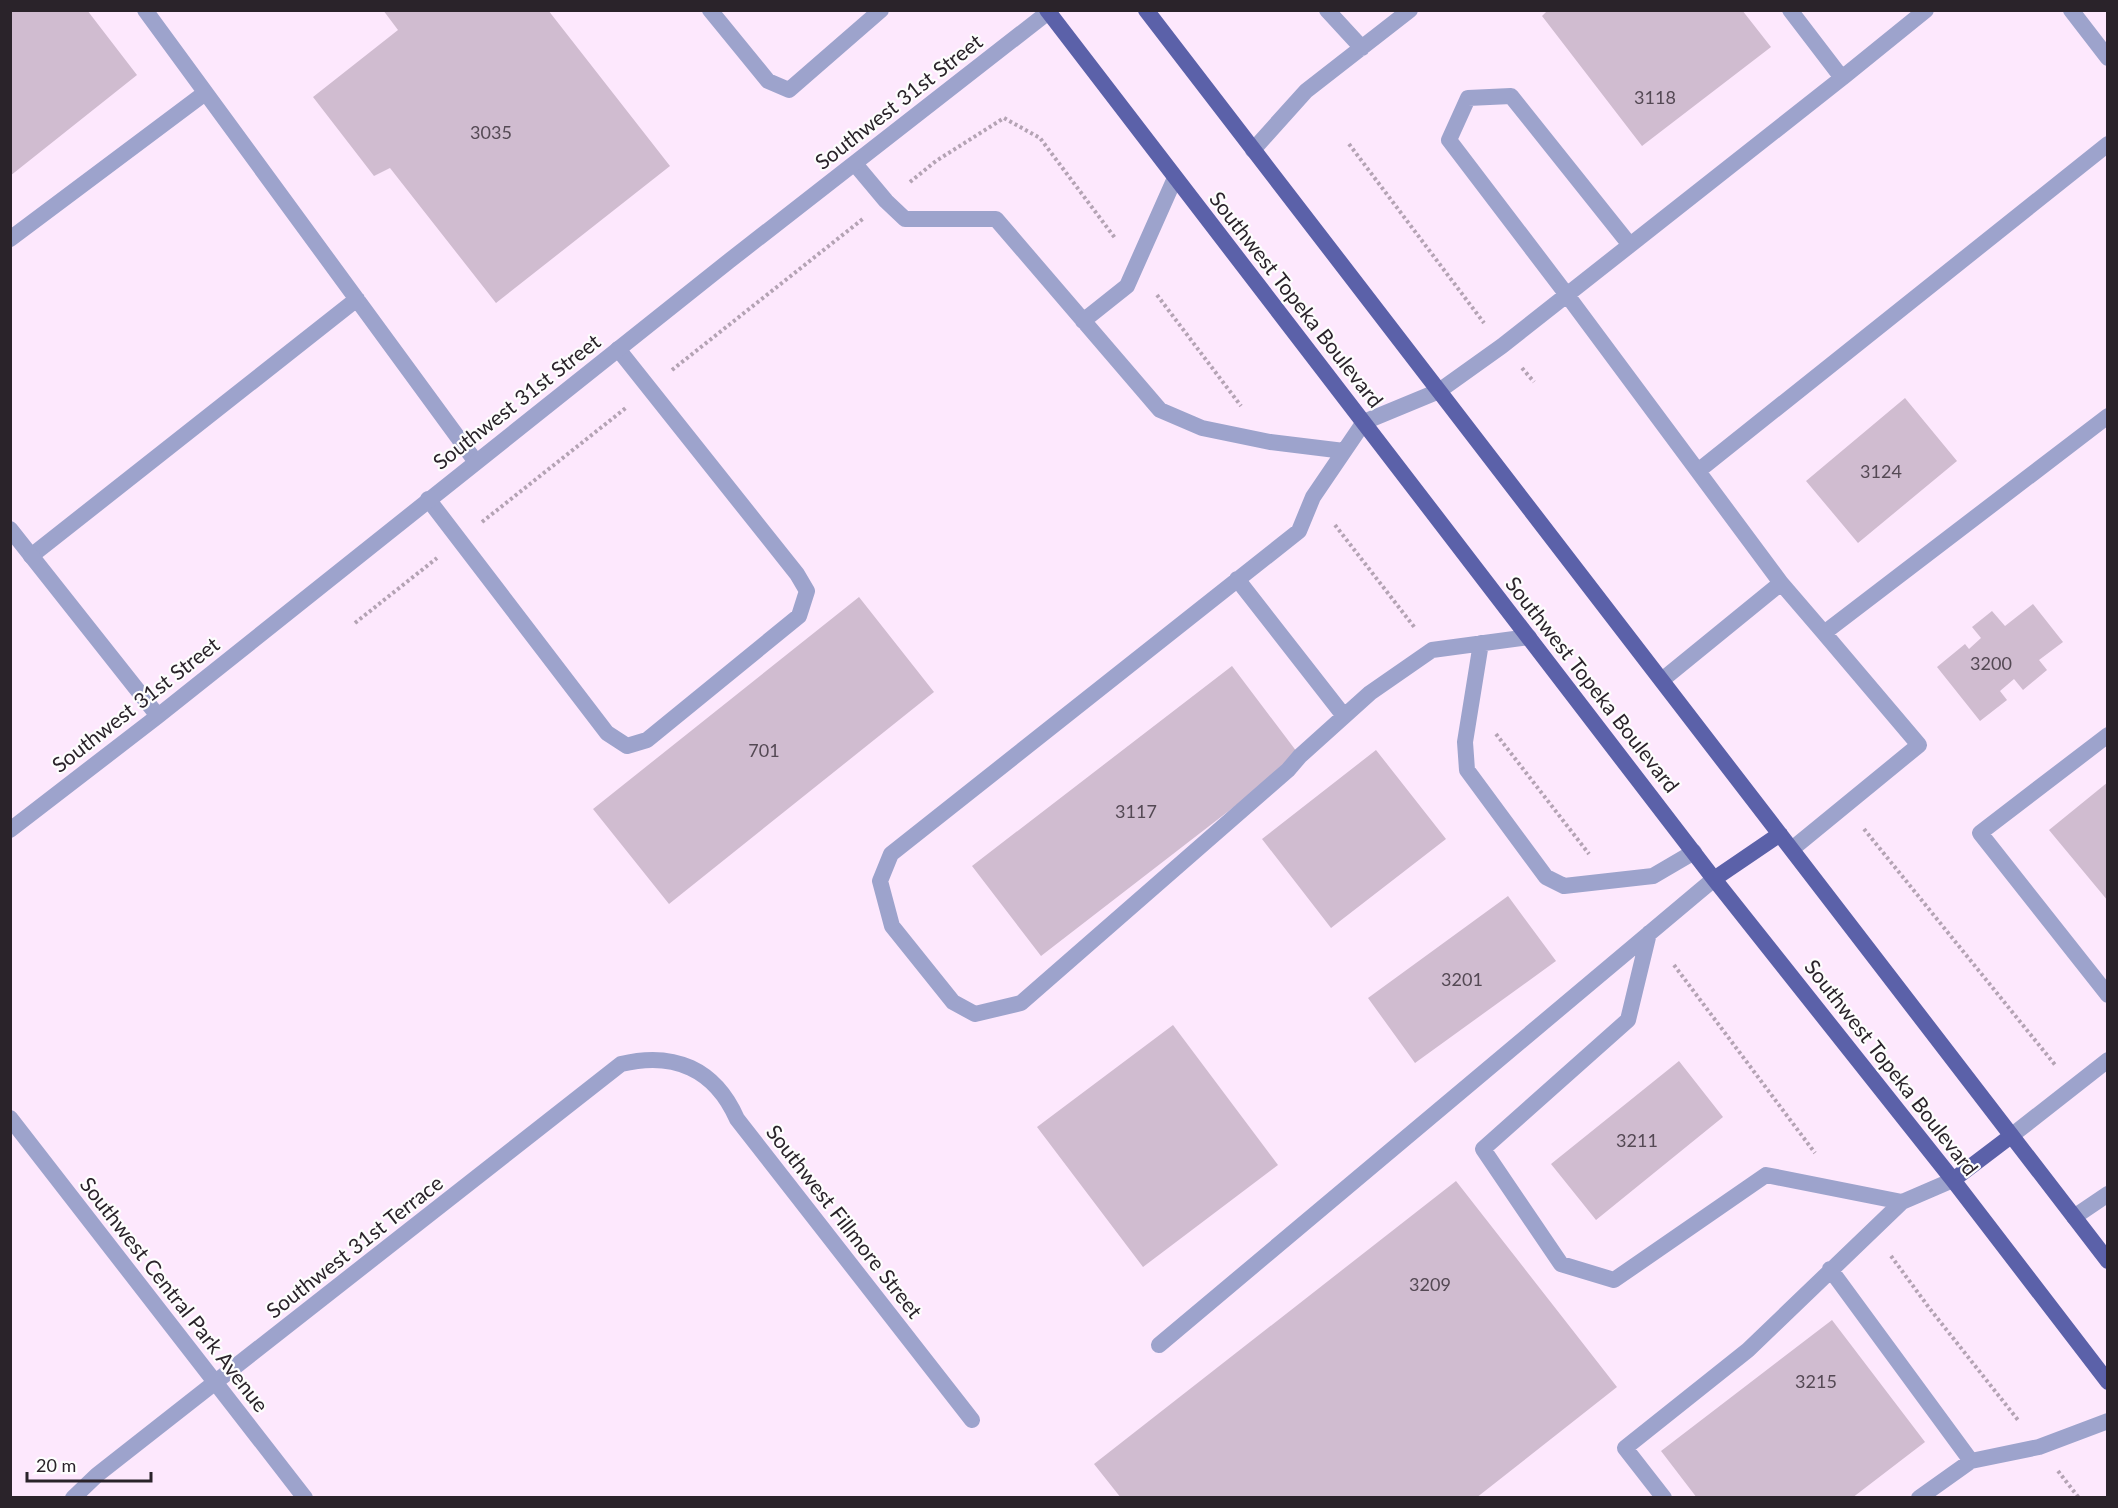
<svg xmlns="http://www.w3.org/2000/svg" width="2118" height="1508" viewBox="0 0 2118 1508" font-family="Lato,sans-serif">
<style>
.building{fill:#d0bcd0}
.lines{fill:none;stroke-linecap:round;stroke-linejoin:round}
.path{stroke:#b4a3b4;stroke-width:4;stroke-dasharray:3 3;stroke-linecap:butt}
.service{stroke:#9da3cc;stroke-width:16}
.minor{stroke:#9da3cc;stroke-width:16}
.primary{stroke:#5b61a9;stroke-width:16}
.labels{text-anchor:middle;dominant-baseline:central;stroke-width:4.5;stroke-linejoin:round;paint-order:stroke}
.number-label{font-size:18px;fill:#544954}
.street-label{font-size:21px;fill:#2a232a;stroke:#fdfdfd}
</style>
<rect width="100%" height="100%" fill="#fde8fd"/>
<path class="building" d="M10 10H87L137 75 10 176Z
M383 10H548L670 166 496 303 390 168 374 176 313 97 398 30Z
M1548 10H1742L1771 47 1642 146 1542 16Z
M1905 398 1957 461 1858 543 1806 481Z
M859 597 934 692 669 904 593 809Z
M2033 604 2063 642 2039 660 2047 670 2023 690 2014 679 2000 691 2007 700 1980 721 1937 667 1965 644 1969 649 1981 638 1972 627 1992 611 2005 626Z
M1232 666 1300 756 1041 956 972 866Z
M1376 750 1446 839 1331 928 1262 839Z
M2108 782V901L2049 830Z
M1508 896 1556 961 1415 1063 1368 998Z
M1173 1025 1278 1165 1143 1267 1037 1127Z
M1679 1061 1723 1117 1596 1220 1551 1164Z
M1456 1181 1617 1387 1476 1498H1121L1094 1464Z
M1832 1320 1925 1442 1852 1498H1697L1661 1451Z"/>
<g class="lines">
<path class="path" d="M1349 144 1484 323
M910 182 936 161 1004 118 1040 138 1115 238
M1157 295 1241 406
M1522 368 1534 382
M672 370 864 218
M482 522 627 407
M1335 525 1415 628
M355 623 437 558
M1496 734 1589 854
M1864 829 2056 1066
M1674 965 1815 1153
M1891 1256 1930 1309 2018 1420
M2058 1471 2079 1498"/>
<path class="service" d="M145 10 476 462
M710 10 768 81 789 90 881 10
M1327 10 1362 48
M2071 10 2108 58
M1842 78 1926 10
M1253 150 1306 91 1410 10
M855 164 886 201 905 219H996L1160 410 1202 428 1270 442 1344 451
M10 239 205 93
M1630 245 1511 96 1468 98 1449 140 1567 295 1781 583 1662 680
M1083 321 1127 286 1175 178
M1698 471 2108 144
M428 499 607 733 627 746 647 740 799 616 807 591 797 574 618 349
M31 556 357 299
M1237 579 1344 716
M1781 583 1824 633
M1529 637 1432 650 1370 693 1300 756 1288 770 1021 1003 975 1014 953 1002 892 926 880 881 891 854 1299 531 1313 497 1364 422 1439 391 1502 346 1842 78 1790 10
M1481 643 1465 742 1467 770 1546 877 1564 886 1653 876 1694 852
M2108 735 1980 833 2108 995
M1792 849 1919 745 1824 633 2108 416
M1649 933 1628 1020 1483 1149 1561 1264 1614 1280 1766 1175 1902 1202
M2011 1136 2108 1060
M2074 1217 2108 1194
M1830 1269 1971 1461
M1159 1345 1714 879
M1664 1498 1625 1448 1748 1350 1902 1202 1953 1180
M1919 1498 1971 1461 2039 1447 2108 1421"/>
<path class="minor" d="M10 529 158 716
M10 830 158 716 729 261 1051 10
M10 1118 305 1498
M73 1498 97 1475 621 1064C674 1051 715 1069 737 1119L972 1420"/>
<path class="primary" d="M1047 10 1714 879 1953 1180 2108 1382
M1146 10 2108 1261
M1714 879 1780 834
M1953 1180 2011 1136"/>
</g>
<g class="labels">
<g class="number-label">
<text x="1655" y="97">3118</text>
<text x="491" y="132">3035</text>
<text x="1881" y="471">3124</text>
<text x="1991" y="663">3200</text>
<text x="764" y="750">701</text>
<text x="1136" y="811">3117</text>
<text x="1462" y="979">3201</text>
<text x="1637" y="1140">3211</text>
<text x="1430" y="1284">3209</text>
<text x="1816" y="1381">3215</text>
</g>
<g class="street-label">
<text transform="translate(898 101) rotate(-38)">Southwest 31st Street</text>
<text transform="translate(1297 299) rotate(52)">Southwest Topeka Boulevard</text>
<text transform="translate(516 401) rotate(-38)">Southwest 31st Street</text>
<text transform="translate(1593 684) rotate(52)">Southwest Topeka Boulevard</text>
<text transform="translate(135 704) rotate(-38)">Southwest 31st Street</text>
<text transform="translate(1892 1067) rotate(52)">Southwest Topeka Boulevard</text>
<text transform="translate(845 1221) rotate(52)">Southwest Fillmore Street</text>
<text transform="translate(354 1246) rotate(-38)">Southwest 31st Terrace</text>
<text transform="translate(175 1294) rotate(52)">Southwest Central Park Avenue</text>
</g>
</g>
<rect width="2118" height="1508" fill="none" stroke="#2a232a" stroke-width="24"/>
<path d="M27 1472v9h124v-9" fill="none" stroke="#2a232a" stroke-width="3"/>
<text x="36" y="1472" font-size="18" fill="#2a232a" stroke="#fdfdfd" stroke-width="4.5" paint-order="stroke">20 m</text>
</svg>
